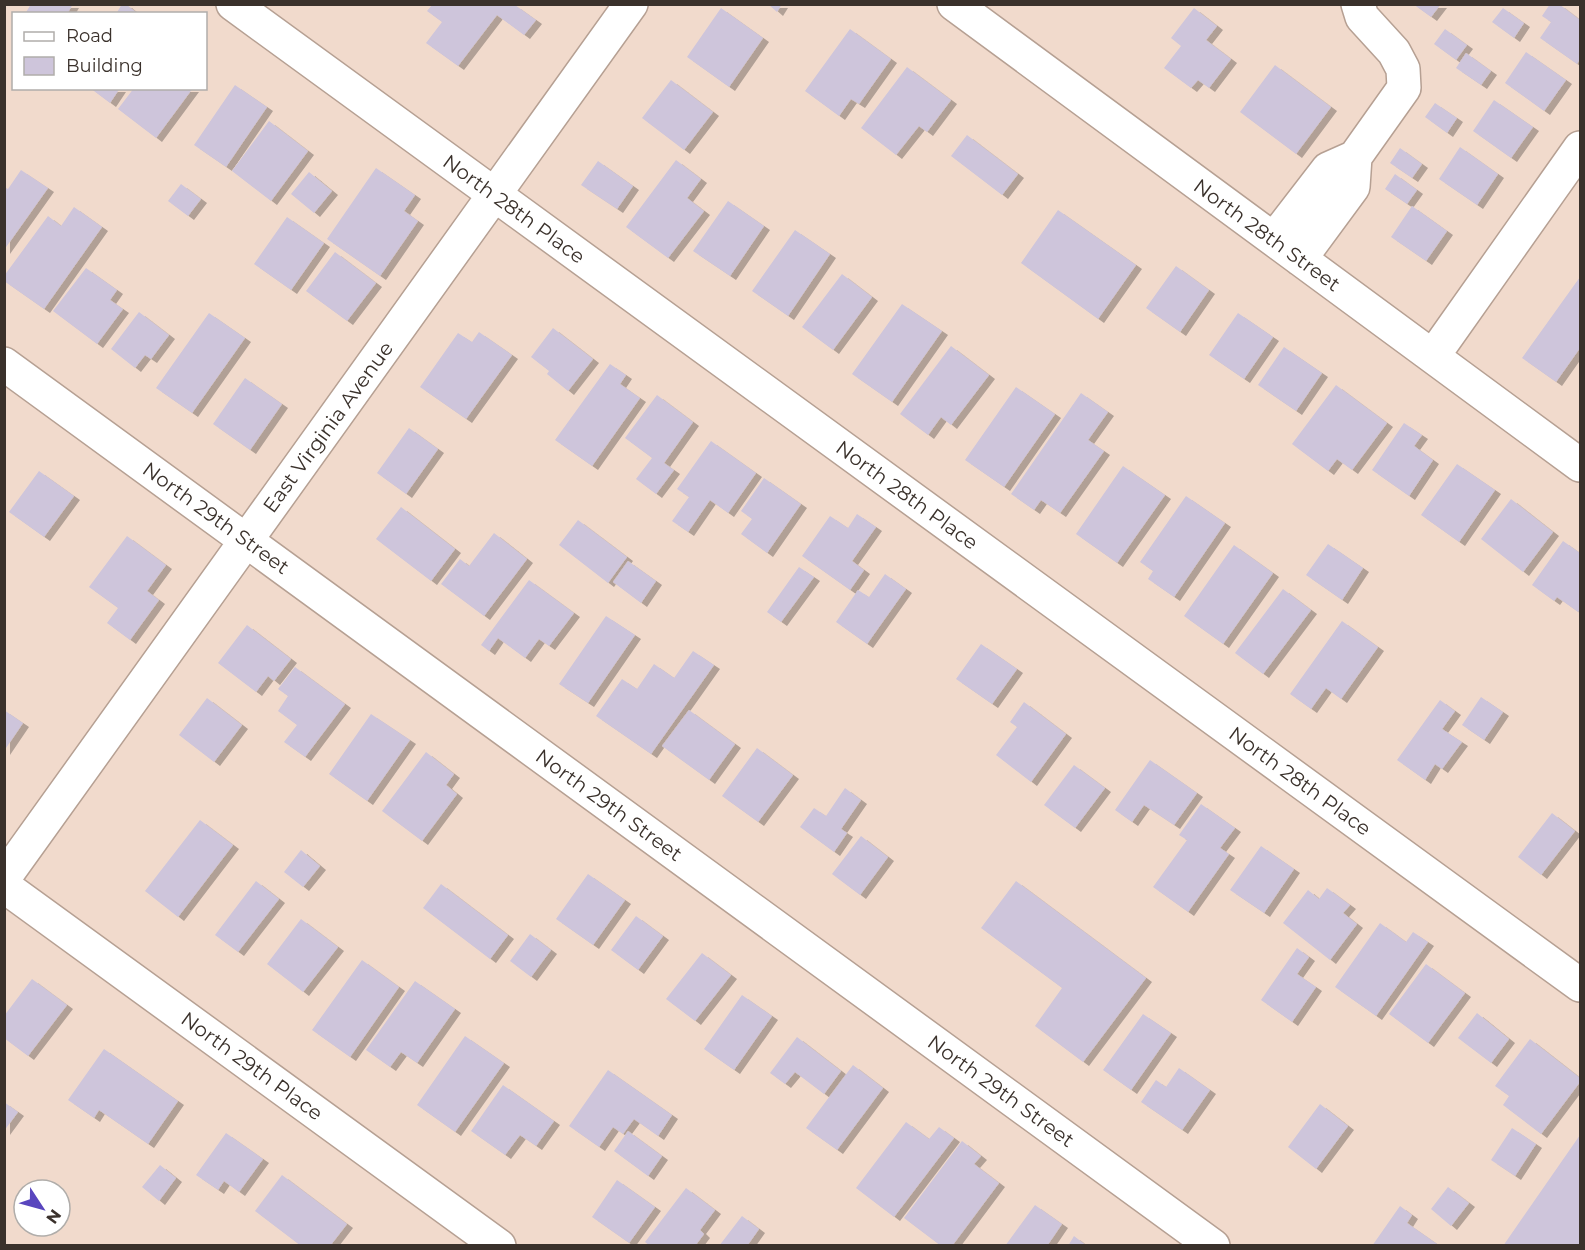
<svg xmlns="http://www.w3.org/2000/svg" width="1585" height="1250" viewBox="0 0 1585 1250" font-family="Montserrat,sans-serif">
<style>
.building{fill:#cec5db;filter:url(#shadow)}
.lines{fill:none;stroke-linecap:round;stroke-linejoin:round}
.minor-casing{stroke:#b6a093;stroke-width:36}
.minor{stroke:#fff;stroke-width:33}
.labels{text-anchor:middle;dominant-baseline:central;stroke-width:4.5;stroke-linejoin:round;paint-order:stroke}
.street-label{font-size:20px;fill:#3a312b;stroke:#fff}
</style>
<defs>
<filter id="shadow"><feDropShadow dx="6" dy="4" stdDeviation="0" flood-color="#0004"/></filter>
</defs>
<rect width="100%" height="100%" fill="#f1dacc"/>
<path class="building" d="M31 4H73L67 14H25Z
M122 4H126L138 14H116Z
M768 4H782L777 12Z
M1413 4H1441L1431 17Z
M1550 4H1559L1580 20V59L1577 64 1540 38 1551 22 1542 16Z
M432 5H515L536 20 524 35 497 15 458 66 426 43 442 22 427 11Z
M721 8 763 38 729 87 687 57Z
M1194 8 1217 26 1206 40 1231 59 1209 88 1198 80 1191 88 1164 68 1181 46 1171 38Z
M1503 8 1524 23 1514 38 1492 22Z
M850 29 891 59 859 104 851 99 839 116 805 91Z
M1445 29 1467 45 1456 60 1434 44Z
M1526 52 1566 80 1544 111 1505 83Z
M1466 53 1491 71 1481 85 1456 68Z
M1275 65 1331 107 1296 154 1240 112Z
M907 67 951 100 927 132 919 126 896 155 861 128Z
M671 80 713 112 684 150 642 118Z
M235 85 267 107 226 167 194 145Z
M90 88H120L110 103Z
M134 88H193L156 138 118 109Z
M1494 100 1533 127 1511 158 1473 131Z
M1435 103 1457 118 1447 133 1425 117Z
M269 121 308 151 271 201 232 171Z
M967 135 1018 174 1002 195 951 156Z
M1460 147 1498 174 1477 205 1439 179Z
M1400 148 1422 164 1412 178 1390 163Z
M676 160 701 179 687 198 704 211 668 258 626 227Z
M598 161 633 186 617 209 581 185Z
M376 168 415 195 404 211 418 221 380 276 327 239Z
M21 170 48 188 4 250V187L8 189Z
M309 172 332 191 314 213 291 194Z
M1395 174 1417 190 1407 204 1385 189Z
M181 184 201 199 188 216 168 201Z
M728 201 764 226 730 276 693 251Z
M1412 206 1447 231 1426 261 1391 237Z
M74 207 102 227 44 309 4 281V276L48 216 61 226Z
M1058 210 1136 265 1098 319 1021 263Z
M287 217 324 243 291 290 254 264Z
M795 230 830 254 788 316 752 291Z
M335 252 376 283 347 321 306 291Z
M1176 266 1209 290 1180 332 1146 308Z
M86 268 117 290 110 300 123 309 97 344 53 311Z
M842 274 872 297 833 350 802 327Z
M1580 277V348L1556 382 1522 358Z
M902 304 942 331 892 402 852 374Z
M139 312 169 335 151 359 145 355 135 368 111 349Z
M209 313 245 338 192 413 156 388Z
M1238 313 1273 337 1244 379 1209 355Z
M553 328 593 359 568 391 547 374 549 371 531 357Z
M479 332 512 355 466 419 420 387 458 333 472 342Z
M951 346 989 375 951 425 941 417 928 435 900 414Z
M1284 347 1322 373 1296 411 1258 385Z
M610 364 626 375 620 384 640 398 592 466 555 440Z
M245 378 282 404 250 450 213 424Z
M1336 385 1387 423 1352 470 1337 459 1328 471 1292 444Z
M1016 387 1055 414 1004 487 965 460Z
M1081 393 1108 412 1088 440 1104 451 1060 513 1041 500 1034 510 1011 494Z
M657 395 693 422 664 463 674 470 656 494 636 479 652 458 625 438Z
M1404 423 1422 435 1414 446 1433 460 1409 496 1372 470Z
M409 428 438 449 406 494 377 473Z
M711 441 756 473 728 513 710 500 688 532 672 521 689 497 677 489Z
M1457 464 1495 490 1459 542 1421 515Z
M1123 466 1165 495 1117 563 1076 534Z
M39 471 74 496 44 537 9 512Z
M764 478 801 504 767 553 741 534 752 519 741 511Z
M1186 496 1225 523 1174 597 1148 579 1153 571 1140 562Z
M1511 499 1553 532 1523 572 1481 539Z
M401 507 455 549 431 581 376 539Z
M857 514 876 527 852 561 864 570 850 590 802 556 830 516 848 528Z
M578 520 627 557 608 583 559 545Z
M494 533 527 559 484 616 441 584 460 559 469 566Z
M127 536 166 565 147 591 159 600 130 640 107 623 118 608 89 587Z
M1563 541 1580 553V609L1578 612 1557 597 1554 601 1532 585Z
M1328 544 1363 568 1342 600 1306 575Z
M1234 545 1273 573 1223 644 1184 616Z
M628 561 656 581 641 603 613 582Z
M799 567 814 577 781 622 767 612Z
M885 574 906 589 867 644 836 622 858 590 869 597Z
M529 580 574 613 549 646 539 639 525 658 498 638 489 651 481 645Z
M1283 589 1311 610 1263 674 1235 653Z
M606 616 635 635 588 703 559 684Z
M1342 621 1378 647 1341 699 1326 688 1311 709 1290 694Z
M247 625 291 659 274 681 268 676 256 692 218 663Z
M981 644 1017 669 992 704 956 679Z
M693 651 714 665 651 754 596 716 622 679 637 689 654 664 674 678Z
M295 667 345 704 305 757 284 742 297 725 278 711 288 696 278 689Z
M1481 697 1503 712 1484 740 1462 725Z
M207 698 242 725 214 762 179 735Z
M1440 700 1455 711 1442 729 1462 742 1442 769 1435 764 1425 780 1397 760Z
M1024 702 1066 734 1031 782 996 755 1017 727 1010 722Z
M4 710 23 723 4 751Z
M689 710 735 744 709 780 662 746Z
M371 714 410 740 367 801 329 774Z
M757 748 793 775 758 822 722 796Z
M426 752 454 774 446 785 457 794 422 841 382 811Z
M1150 760 1197 793 1174 825 1144 805 1132 822 1115 810Z
M1074 765 1105 788 1075 828 1044 805Z
M845 788 861 800 841 829 847 833 834 852 800 827 814 808 826 816Z
M1201 804 1235 828 1220 848 1229 854 1188 912 1153 887 1187 840 1179 835Z
M1552 813 1575 831 1541 875 1518 857Z
M200 820 233 845 178 917 145 891Z
M861 836 888 857 860 895 832 874Z
M1261 846 1294 869 1264 913 1230 890Z
M301 850 320 866 303 887 284 872Z
M588 874 625 900 593 945 556 919Z
M256 881 279 899 238 952 215 935Z
M1016 881 1146 978 1083 1062 1035 1026 1062 988 981 928Z
M441 884 508 935 490 959 423 908Z
M1327 888 1350 905 1343 913 1357 924 1330 960 1283 923 1308 890 1319 899Z
M636 916 663 936 638 970 611 950Z
M301 919 338 947 303 992 267 964Z
M1380 923 1406 942 1413 932 1428 942 1376 1016 1335 987Z
M530 934 551 950 531 977 510 961Z
M1297 948 1309 957 1297 974 1316 987 1292 1022 1261 1000Z
M702 953 731 975 695 1021 666 999Z
M362 960 399 987 350 1057 312 1030Z
M1426 964 1465 993 1428 1043 1389 1014Z
M32 979 67 1005 28 1056 4 1038V1016Z
M415 981 455 1009 417 1063 401 1052 390 1067 366 1050Z
M742 995 772 1016 734 1070 704 1049Z
M1477 1013 1509 1039 1491 1063 1458 1038Z
M1143 1014 1171 1033 1131 1090 1103 1070Z
M465 1036 504 1063 455 1132 417 1105Z
M797 1037 841 1071 824 1094 795 1072 785 1084 770 1073Z
M1530 1039 1580 1078V1082L1541 1134 1503 1105 1509 1096 1495 1086Z
M104 1049 178 1101 148 1144 99 1110 94 1118 68 1100Z
M853 1065 883 1088 837 1150 806 1128Z
M1179 1068 1210 1090 1182 1130 1141 1102 1156 1080 1166 1087Z
M608 1070 672 1115 658 1136 634 1119 623 1134 613 1127 599 1147 569 1126Z
M503 1085 554 1121 536 1146 520 1135 505 1155 471 1131Z
M4 1102 18 1112 4 1131Z
M1320 1104 1348 1126 1316 1169 1288 1147Z
M906 1122 929 1139 939 1127 954 1138 894 1217 856 1188Z
M1512 1128 1536 1144 1515 1176 1491 1160Z
M628 1131 662 1156 648 1176 614 1151Z
M226 1133 263 1159 239 1192 224 1181 218 1190 196 1175Z
M1580 1135V1246H1503Z
M962 1141 981 1156 974 1164 999 1183 952 1246H941L904 1218Z
M160 1165 176 1178 159 1201 142 1187Z
M282 1175 347 1224 330 1246H301L255 1211Z
M617 1180 655 1207 629 1243 592 1217Z
M1448 1187 1469 1203 1451 1226 1431 1209Z
M686 1188 715 1210 700 1230 704 1234 695 1246H650L645 1242Z
M1035 1205 1062 1224 1047 1246H1005Z
M1400 1206 1412 1215 1407 1223 1440 1246H1372Z
M742 1216 759 1229 747 1246H719Z
M1074 1236 1087 1246H1068Z"/>
<g class="lines">
<g class="minor-casing">
<path id="minor" d="M233 4 1580 985
M954 4 1580 465
M1274 239 1328 169 1355 157 1404 88 1403 69 1394 52 1362 17 1358 4
M1300 259 1353 187 1355 157
M1433 356 1580 148
M4 364 1213 1246
M4 878 631 4
M4 886 499 1246"/>
</g>
<use href="#minor" class="minor"/>
</g>
<g class="labels">
<g class="street-label">
<text transform="translate(514 209) rotate(36)">North 28th Place</text>
<text transform="translate(1267 235) rotate(36)">North 28th Street</text>
<text transform="translate(328 427) rotate(-54)">East Virginia Avenue</text>
<text transform="translate(907 495) rotate(36)">North 28th Place</text>
<text transform="translate(216 518) rotate(36)">North 29th Street</text>
<text transform="translate(1300 781) rotate(36)">North 28th Place</text>
<text transform="translate(609 805) rotate(36)">North 29th Street</text>
<text transform="translate(252 1066) rotate(36)">North 29th Place</text>
<text transform="translate(1001 1091) rotate(36)">North 29th Street</text>
</g>
</g>
<rect width="1585" height="1250" fill="none" stroke="#3a312b" stroke-width="12"/>
<rect x="12" y="12" width="195" height="78" fill="#ffffff" stroke="#b0adaa" stroke-width="1.5"/>
<rect x="24" y="32" width="30" height="9" fill="#ffffff" stroke="#b0adaa" stroke-width="1.5"/>
<text x="66" y="42" font-size="18" fill="#3a312b">Road</text>
<rect x="24" y="57" width="30" height="18" fill="#cec5db" stroke="#b0adaa" stroke-width="1.5"/>
<text x="66" y="72" font-size="18" fill="#3a312b">Building</text>
<g transform="translate(42 1208) rotate(126)"><circle r="28" fill="#ffffff" stroke="#b0adaa" stroke-width="1.5"/>
<path d="M0-4.5L10 22L0 15L-10 22Z" fill="#5946be"/>
<text y="-9" font-size="16" font-weight="bold" text-anchor="middle" fill="#3a312b">N</text>
</g>
</svg>
